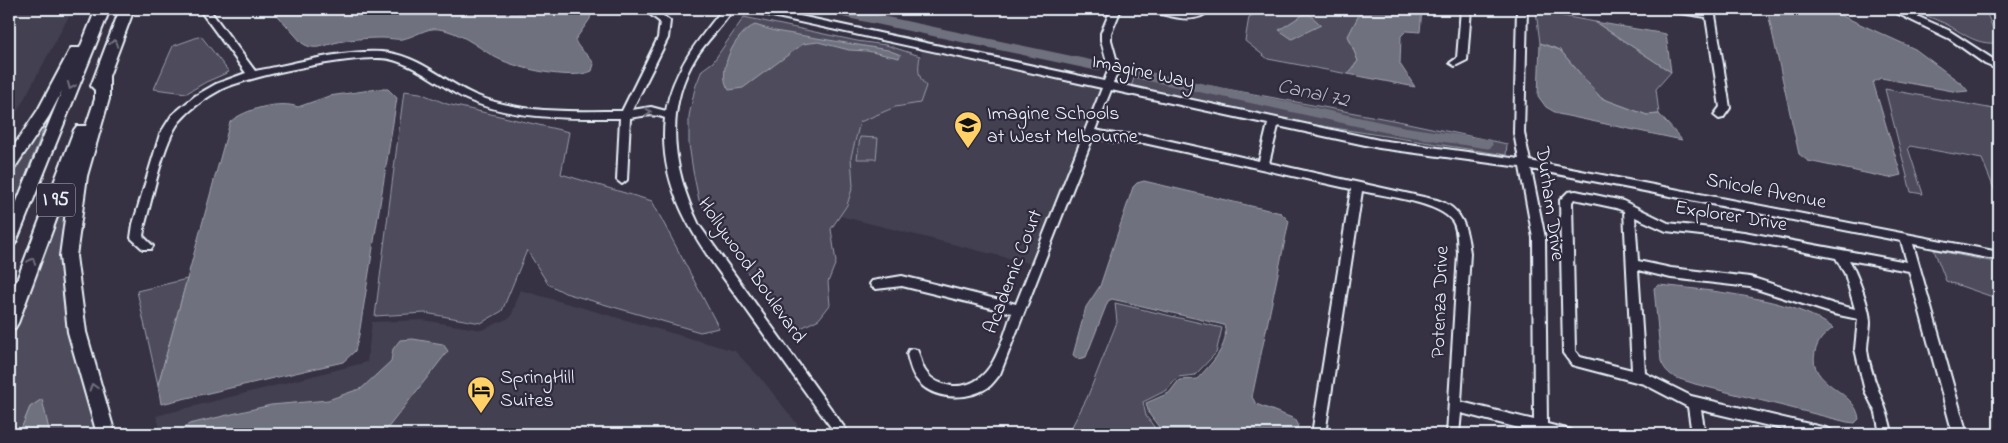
<svg xmlns="http://www.w3.org/2000/svg" width="2008" height="443" viewBox="0 0 2008 443" font-family="'Indie Flower',sans-serif">
<style>
.built{fill:#433f51}
.green{fill:#4d4b5c;stroke:#9a9eaa}
.water{fill:#70717f;stroke:#a0a4af}
.lines{fill:none;stroke-linecap:round;stroke-linejoin:round}
.canal{stroke:#70717f;stroke-width:9}
.minor-casing{stroke:#e8f1f8;stroke-width:4}
.highway-casing{stroke:#e8f1f8;stroke-width:4}
.minor{fill:#2f2a3d;fill-rule:evenodd}
.highway{fill:#2f2a3d;fill-rule:evenodd}
.oneway{stroke:#70707e}
.labels{text-anchor:middle;dominant-baseline:central;stroke-width:4.5;stroke-linejoin:round;paint-order:stroke}
.shield{fill:#2f2a3d;stroke:#b0b5c0;stroke-width:1}
.shield-label{font-size:19px;font-weight:bold;fill:#e8f1f8}
.street-label{font-size:20px;fill:#e8f1f8;stroke:#2f2a3d}
.poi-label{font-size:20px;fill:#e8f1f8;stroke:#2f2a3d;text-anchor:start}
.water-label{font-size:21px;font-style:italic;fill:#b2b7c2;stroke:#2f2a3d}
</style>
<rect width="100%" height="100%" fill="#363244"/>
<filter id="ink" filterUnits="userSpaceOnUse"><feTurbulence type="fractalNoise" baseFrequency=".02" numOctaves="2"/><feDisplacementMap in="SourceGraphic" scale="10" xChannelSelector="R" yChannelSelector="G"/><feConvolveMatrix kernelMatrix="1 2 1 2 8 2 1 2 1" color-interpolation-filters="sRGB"/></filter>
<g filter="url(#ink)">
<path class="built" d="M9 9H73L9 127Z
M923 46 1108 85 1036 265 840 216 847 205 851 157 860 122 895 107 920 103 921 80 918 68Z
M520 290 735 351 765 383 805 434H162L156 416 367 362 372 322 423 320 482 330 511 317Z"/>
<path class="green" d="M1264 9H1362L1349 36 1358 61 1348 74 1268 59 1245 41 1249 17Z
M1910 9H1985L1999 43C1974 45 1964 33 1944 23 1933 18 1921 14 1910 9Z
M1536 11 1595 22 1671 72 1656 89 1659 114 1647 115 1601 98 1560 50 1540 43Z
M744 17 857 41 886 45 920 56C918 68 917 76 926 86L920 103 895 107 860 122 851 157 853 186 847 205 831 229 836 262 828 282 830 305 819 319 793 332 728 247 699 200 693 171 689 144V116L695 88 702 70 713 62Z
M201 36 229 72 206 82 187 93 154 89 173 46Z
M1136 72 1403 122 1507 144 1506 155 1271 118 1131 87Z
M1885 89 1999 110V201L1982 159 1910 146 1908 148 1923 194 1911 192Z
M404 91 420 93 447 104 569 132 561 174 652 201 719 328 700 332 565 293 548 284 527 250 502 311 481 323 425 313 375 316Z
M50 112 9 219V172Z
M860 137 878 138 876 159H857Z
M73 178 69 206 79 351 102 434H50L41 400 30 407 19 434H9V348Z
M1934 250 1999 263V299L1946 281Z
M187 279 158 385 137 291Z
M1115 303 1222 328 1216 353 1195 375 1178 377 1167 390 1143 402 1146 416 1157 431 1156 434H1068L1087 398 1117 322Z"/>
<path class="water" d="M272 9H483C500 12 517 18 532 9H580L587 10 591 14 590 19 575 40C579 51 589 54 594 64L592 71C571 81 513 68 493 56 475 45 460 32 439 29 426 27 415 37 402 39 397 40 390 38 383 38 367 38 350 39 334 43 323 46 313 51 302 43Z
M1362 9H1422L1420 32 1406 31 1401 36 1400 64 1415 87 1348 74 1358 61 1348 36Z
M1767 9H1827L1915 49 1962 84 1968 91 1958 92 1881 78 1873 82 1901 175 1889 178 1808 161 1799 154Z
M1307 12 1321 25 1292 39 1279 30Z
M1595 22 1666 34 1671 72Z
M755 25 775 31 888 50 901 55 899 58 867 51 849 50 818 42 803 44 743 88 729 90C715 71 736 32 755 25Z
M1540 43 1560 50 1601 98 1647 115 1659 114 1682 140 1558 114 1546 107 1538 96Z
M378 89H388L397 98 359 335 355 351 343 362 161 404 158 385 230 122C245 109 280 100 298 107L329 96Z
M1144 181 1281 213 1289 221 1252 397 1256 404 1295 419 1298 424 1296 434H1160L1162 431 1149 414 1146 403 1169 393 1179 380 1197 379C1210 365 1231 345 1224 325L1112 299 1108 301 1086 357 1078 359 1073 355 1086 307 1100 286 1133 187 1137 183Z
M1659 285C1707 290 1795 298 1833 328 1824 335 1818 340 1815 352 1807 386 1856 389 1859 419L1855 423 1847 422 1695 384C1678 378 1668 378 1661 361L1654 288Z
M413 339 443 344 448 351 383 434H182L184 428 189 424 271 405 328 400 362 388 391 361 393 349 400 340Z
M42 399 50 434H19L30 407Z"/>
<g class="lines">
<path class="canal" d="M827 9 1097 66
M1133 73 1396 130 1488 144"/>
<g class="minor-casing">
<path id="minor" d="M199 9H209L255 71C294 64 351 47 390 53 421 58 447 83 475 95 520 114 574 111 622 111L658 38 660 22 643 9H654L670 21 668 38 632 110 651 107 666 111C673 70 698 40 723 9H733C723 26 707 40 696 57 663 110 673 171 699 225L849 434H836C807 395 779 355 751 316 708 255 656 198 665 118 653 113 643 116 630 118L627 180 622 184 617 180 620 118C571 118 512 120 466 99 441 87 417 65 389 59 360 53 249 76 222 89 207 97 191 108 180 121 164 139 152 199 145 224L143 236 153 246 151 249H143L131 238 133 224 160 134 172 115 195 96 216 84 246 73Z
M749 9H767L1104 81 1109 69 1101 40V33L1111 9H1121L1111 33V40L1119 69 1113 83 1379 140 1519 159 1514 133 1517 9H1527L1524 133 1530 161 1999 252V260L1913 244 1967 434H1953L1909 271 1849 260C1857 273 1870 308 1870 322 1870 331 1867 340 1867 349 1870 379 1888 405 1892 434H1880L1876 413 1865 391 1855 349 1858 319 1834 314 1750 287 1671 278 1638 270 1645 373 1691 396 1826 428 1831 430 1832 434H1803L1701 410 1705 434H1692L1688 407 1644 384 1572 365 1563 353 1560 200 1568 192 1576 191 1623 201 1668 223 1744 232 1907 262 1901 241 1531 169 1545 238 1547 424 1571 430 1572 434H1535L1534 432 1461 413 1459 434H1447L1458 253C1457 244 1458 230 1453 222 1441 202 1384 196 1362 191L1325 434H1312L1351 189 1144 143 1115 142 1093 137 1000 374C997 378 994 382 990 386 970 401 933 401 917 380 911 373 909 362 907 354L909 350 913 349 917 350C921 357 921 366 926 372 932 381 943 385 953 386 993 388 1001 342 1012 313L902 286 876 289 872 287 870 284 872 281 902 276 1016 304 1102 88 754 12ZM1111 90 1268 124 1259 161 1144 135 1115 134 1095 130ZM1278 126 1379 148 1520 167 1533 238 1534 420 1461 402 1470 253C1467 229 1463 208 1437 200L1269 163ZM1574 199 1616 208 1624 211 1632 370 1580 357 1575 351 1572 202ZM1635 217 1666 231 1744 240 1836 258 1845 274 1855 309 1834 304 1750 277 1671 268 1638 261Z
M1148 9C1162 8 1174 13 1188 13 1196 12 1202 8 1211 9 1196 26 1171 16 1153 12Z
M1461 9H1471L1467 60 1455 66 1450 63 1457 58Z
M1669 9H1690L1705 11 1704 9H1714L1730 108 1723 118 1719 119 1714 115 1720 107 1706 17 1674 12Z
M1888 9H1901L1948 30 1999 63V70L1985 64 1950 39Z"/>
</g>
<g class="highway-casing">
<path id="highway" d="M96 9H110L17 240 15 244 9 246V221L62 91 49 116 14 169 9 171V153L38 110 71 48H80Z
M120 9H134L109 76V99L87 176 76 256 86 332 115 434H97L68 332 60 256 70 182 18 323 15 328 9 330V301L74 130 77 126H86L95 99V90L91 86Z"/>
</g>
<use href="#minor" class="minor"/>
<use href="#highway" class="highway"/>
</g>
<defs><path id="oneway-chevron" d="M-2-3.5L2.5 0L-2 3.5" fill="none" stroke-width="1.6" stroke-linecap="round" stroke-linejoin="round" transform="scale(1.25)"/></defs>
<g class="oneway">
<use href="#oneway-chevron" transform="translate(114 43) rotate(-70)"/>
<use href="#oneway-chevron" transform="translate(71 86) rotate(112)"/>
<use href="#oneway-chevron" transform="translate(648 112) rotate(-4)"/>
<use href="#oneway-chevron" transform="translate(32 261) rotate(-69)"/>
<use href="#oneway-chevron" transform="translate(93 387) rotate(-106)"/>
</g>
</g>
<defs>
<g id="school-pin" transform="scale(1.4375)"><path d="M0 17L-7.5 6A9.5 9.5 0 1 1 7.5 6Z" fill="#ffd166" stroke="#2f2a3d"/><path d="M0-5L7-2L0 1L-7-2ZM-4 1L0 2.5L4 1V4Q0 6-4 4Z" fill="#111"/></g>
<g id="hotel-pin" transform="scale(1.4375)"><path d="M0 17L-7.5 6A9.5 9.5 0 1 1 7.5 6Z" fill="#ffd166" stroke="#2f2a3d"/><path d="M-6-4.5h1.5V1H6V5H4.5V3h-9V5H-6ZM-4 0a1.8 1.8 0 1 1 3.6 0ZM.5 0V-2.5h3Q6-2.5 6 0Z" fill="#111"/></g>
</defs>
<g fill-rule="evenodd">
<use href="#school-pin" x="968" y="125"/>
<use href="#hotel-pin" x="481" y="390"/>
</g>
<g class="labels">
<rect class="shield" x="37" y="183.5" width="38" height="33" rx="4"/>
<g class="shield-label">
<text x="56" y="200">I 95</text>
</g>
<g class="street-label">
<text transform="translate(1143 73) rotate(12)">Imagine Way</text>
<text transform="translate(1766 192) rotate(11)">Snicole Avenue</text>
<text transform="translate(1549 204) rotate(82)">Durham Drive</text>
<text transform="translate(1731 217) rotate(9)">Explorer Drive</text>
<text transform="translate(751 271) rotate(55)">Hollywood Boulevard</text>
<text transform="translate(1014 272) rotate(-69)">Academic Court</text>
<text transform="translate(1441 302) rotate(-88)">Potenza Drive</text>
</g>
<g class="poi-label">
<text x="987" y="114">Imagine Schools<tspan x="987" dy="23">at West Melbourne</tspan></text>
<text x="500" y="378">SpringHill<tspan x="500" dy="23">Suites</tspan></text>
</g>
<g class="water-label">
<text transform="translate(1313 94) rotate(12)">Canal 72</text>
</g>
</g>
<rect width="2008" height="443" fill="none" stroke="#2f2a3d" stroke-width="30"/>
<rect x="15" y="15" width="1978" height="413" fill="none" stroke="#e8f1f8" stroke-width="2" filter="url(#ink)"/>
</svg>
